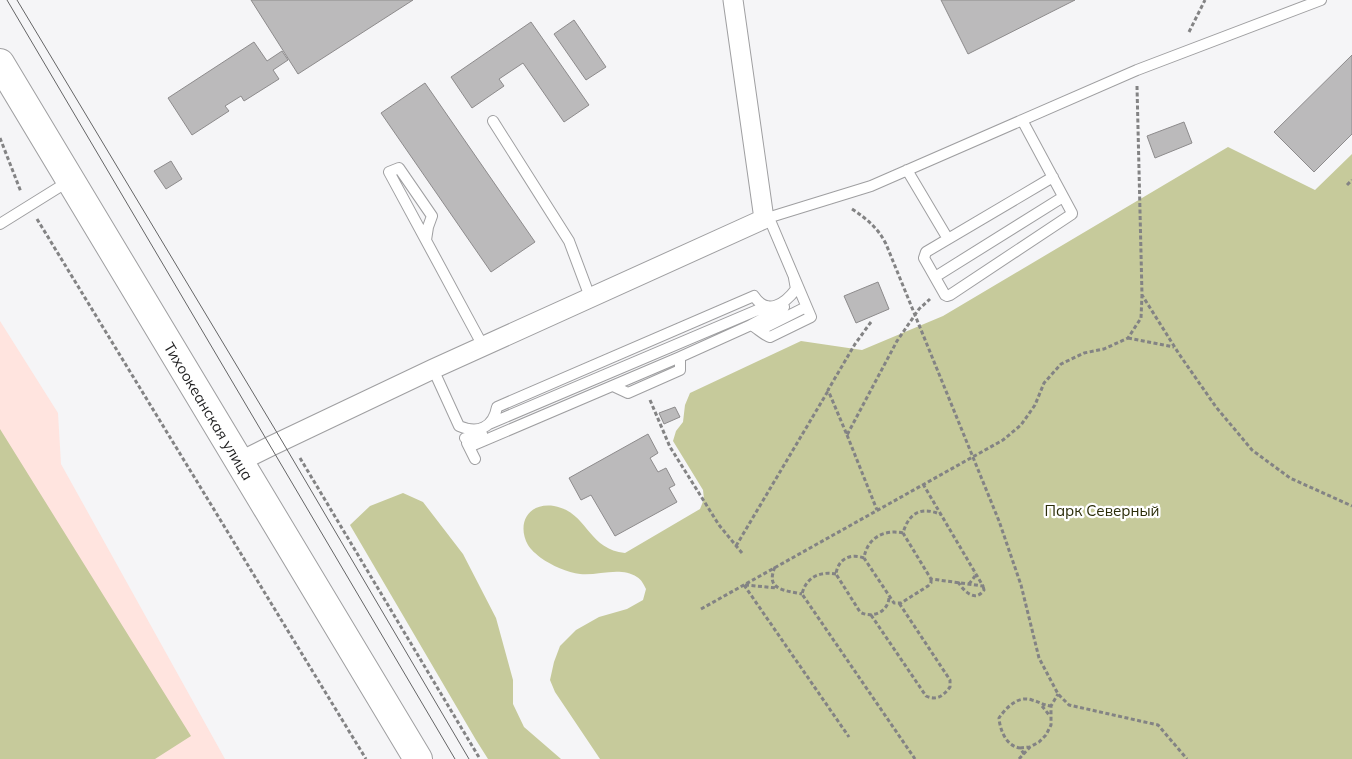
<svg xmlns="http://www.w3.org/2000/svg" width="1352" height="759" viewBox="0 0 1352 759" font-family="Mulish,sans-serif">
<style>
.education{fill:#ffe4df}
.green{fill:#c6ca9b}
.building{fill:#bbbabb;stroke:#8d8b8c}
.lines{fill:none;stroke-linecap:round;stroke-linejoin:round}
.lane-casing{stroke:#9f9fa1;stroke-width:12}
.street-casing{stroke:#9f9fa1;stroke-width:21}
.primary-casing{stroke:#9f9fa1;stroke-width:30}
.path{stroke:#838384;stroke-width:3;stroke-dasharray:4 2.5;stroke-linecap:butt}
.lane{stroke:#fff;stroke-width:10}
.street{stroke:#fff;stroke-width:19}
.primary{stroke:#fff;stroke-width:28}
.tram{stroke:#656566;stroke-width:1}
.labels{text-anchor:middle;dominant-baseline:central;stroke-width:4.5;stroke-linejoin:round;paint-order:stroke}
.street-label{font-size:15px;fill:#1e1e1f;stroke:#fff}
.park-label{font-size:15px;fill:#2b2d09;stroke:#fff}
</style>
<rect width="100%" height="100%" fill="#f5f5f7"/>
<path class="education" d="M0 321 58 413 61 464 225 759H0Z"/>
<path class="green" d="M1228 147 1315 190 1352 154V759H600L555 692 550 680 554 662 560 646 576 630 599 617 627 609 643 600 646 589C644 585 641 579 637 577 620 566 598 576 580 574 568 573 551 565 541 558 537 555 530 549 528 545 516 523 529 502 554 506 588 512 587 549 625 553L700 509 704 499 703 490 673 441 676 431 683 422 685 405 690 393 801 341 862 350 943 316Z
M0 429 191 736 155 759H0Z
M403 493 423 502 463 554 496 618 513 680V704L524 727 561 759H488L476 740 350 525 370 506Z"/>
<path class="building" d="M251 0H413L298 74Z
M941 0H1075L968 54Z
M574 20 606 67 586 80 554 34Z
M531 22 589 105 564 122 523 63 499 79 504 86 472 108 451 77Z
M254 42 267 61 282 51 288 60 273 70 279 79 244 101 241 96 225 106 229 111 192 135 168 98Z
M1352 55V134L1314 172 1274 132Z
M425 83 535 242 491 272 381 113Z
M1184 122 1192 143 1155 158 1147 136Z
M171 161 182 179 166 189 154 171Z
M878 282 889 309 856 323 844 296Z
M675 407 680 417 664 424 659 413Z
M648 434 658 453 650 458 658 472 666 468 675 485 669 488 677 502 615 536 591 495 581 500 569 478Z"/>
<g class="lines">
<g class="lane-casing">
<path id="lane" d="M1022 120C1039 151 1055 182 1072 213V214L950 295 947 296 945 295 924 258 926 252 1053 177
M493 121 569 241 590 297
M907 170 948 239
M764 219 871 186 1137 70 1321 0
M0 224 69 181
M426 240 428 227 432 216 399 168 389 172 483 346
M935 277 1063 197
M751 325 784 307
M760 330 806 307
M433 369 459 426C478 434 493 428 497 407L754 296C767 316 785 304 796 289L794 278
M613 386 628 393 680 370V357L751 325C757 328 765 336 770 337L811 317 769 218
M489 424 767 306
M465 438 482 434
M467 443 475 459
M469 447 680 357"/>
</g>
<g class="street-casing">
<path id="street" d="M239 462 271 446 433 369 764 219 733 0"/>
</g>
<g class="primary-casing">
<g id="primary">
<path id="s1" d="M0 63 418 759"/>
</g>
</g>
<path class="path" d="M1189 32 1205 0
M1137 86 1142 295 1179 354 1216 407 1252 450 1290 478 1352 506
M0 138 21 192
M1347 185 1352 180
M852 209C867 219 878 228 886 244L999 521 1021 585 1039 658 1058 694 1069 705 1158 725 1187 759
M37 219 366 759
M871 322 855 344 828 390 847 435 897 341 919 309 930 299
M1128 338 1174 347
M650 400 670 447 719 525 742 553
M847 435 877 510
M300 458 480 759
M923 484C943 518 963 552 983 586L931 579 903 533C909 512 922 506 942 515
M903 533C884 529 867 538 864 558L894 603H901L928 586 931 583V579
M736 546 828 391
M864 558C850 553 838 559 836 574L860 612C872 619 888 612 889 598
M775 567C765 590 784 590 802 594
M836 574C820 571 806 577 802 594L915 759
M958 582C964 591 975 603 984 590L983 586
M969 584 975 576 974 573
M744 585 849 737
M745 585 777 588
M701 609 1003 440 1021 425 1035 405 1044 383 1061 364 1084 353 1104 349 1128 338 1141 318 1142 295
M871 615 926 696C937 701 943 696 950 687V680L899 603
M1042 706 1050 716
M1020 748 1030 747
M1024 754 1020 748C1006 746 1000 730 999 718 1006 708 1018 695 1032 700 1040 702 1042 705 1051 706
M1019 759 1030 747 1039 742 1046 735 1051 725V706L1058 694"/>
<use href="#lane" class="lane"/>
<use href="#street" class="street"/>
<use href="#primary" class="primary"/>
<path class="tram" d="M7 0 455 759
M17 0 282 441 469 759"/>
</g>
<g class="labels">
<g class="street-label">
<text stroke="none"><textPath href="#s1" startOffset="406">Тихоокеанская улица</textPath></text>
</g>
<g class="park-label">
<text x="1102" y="510">Парк Северный</text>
</g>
</g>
</svg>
